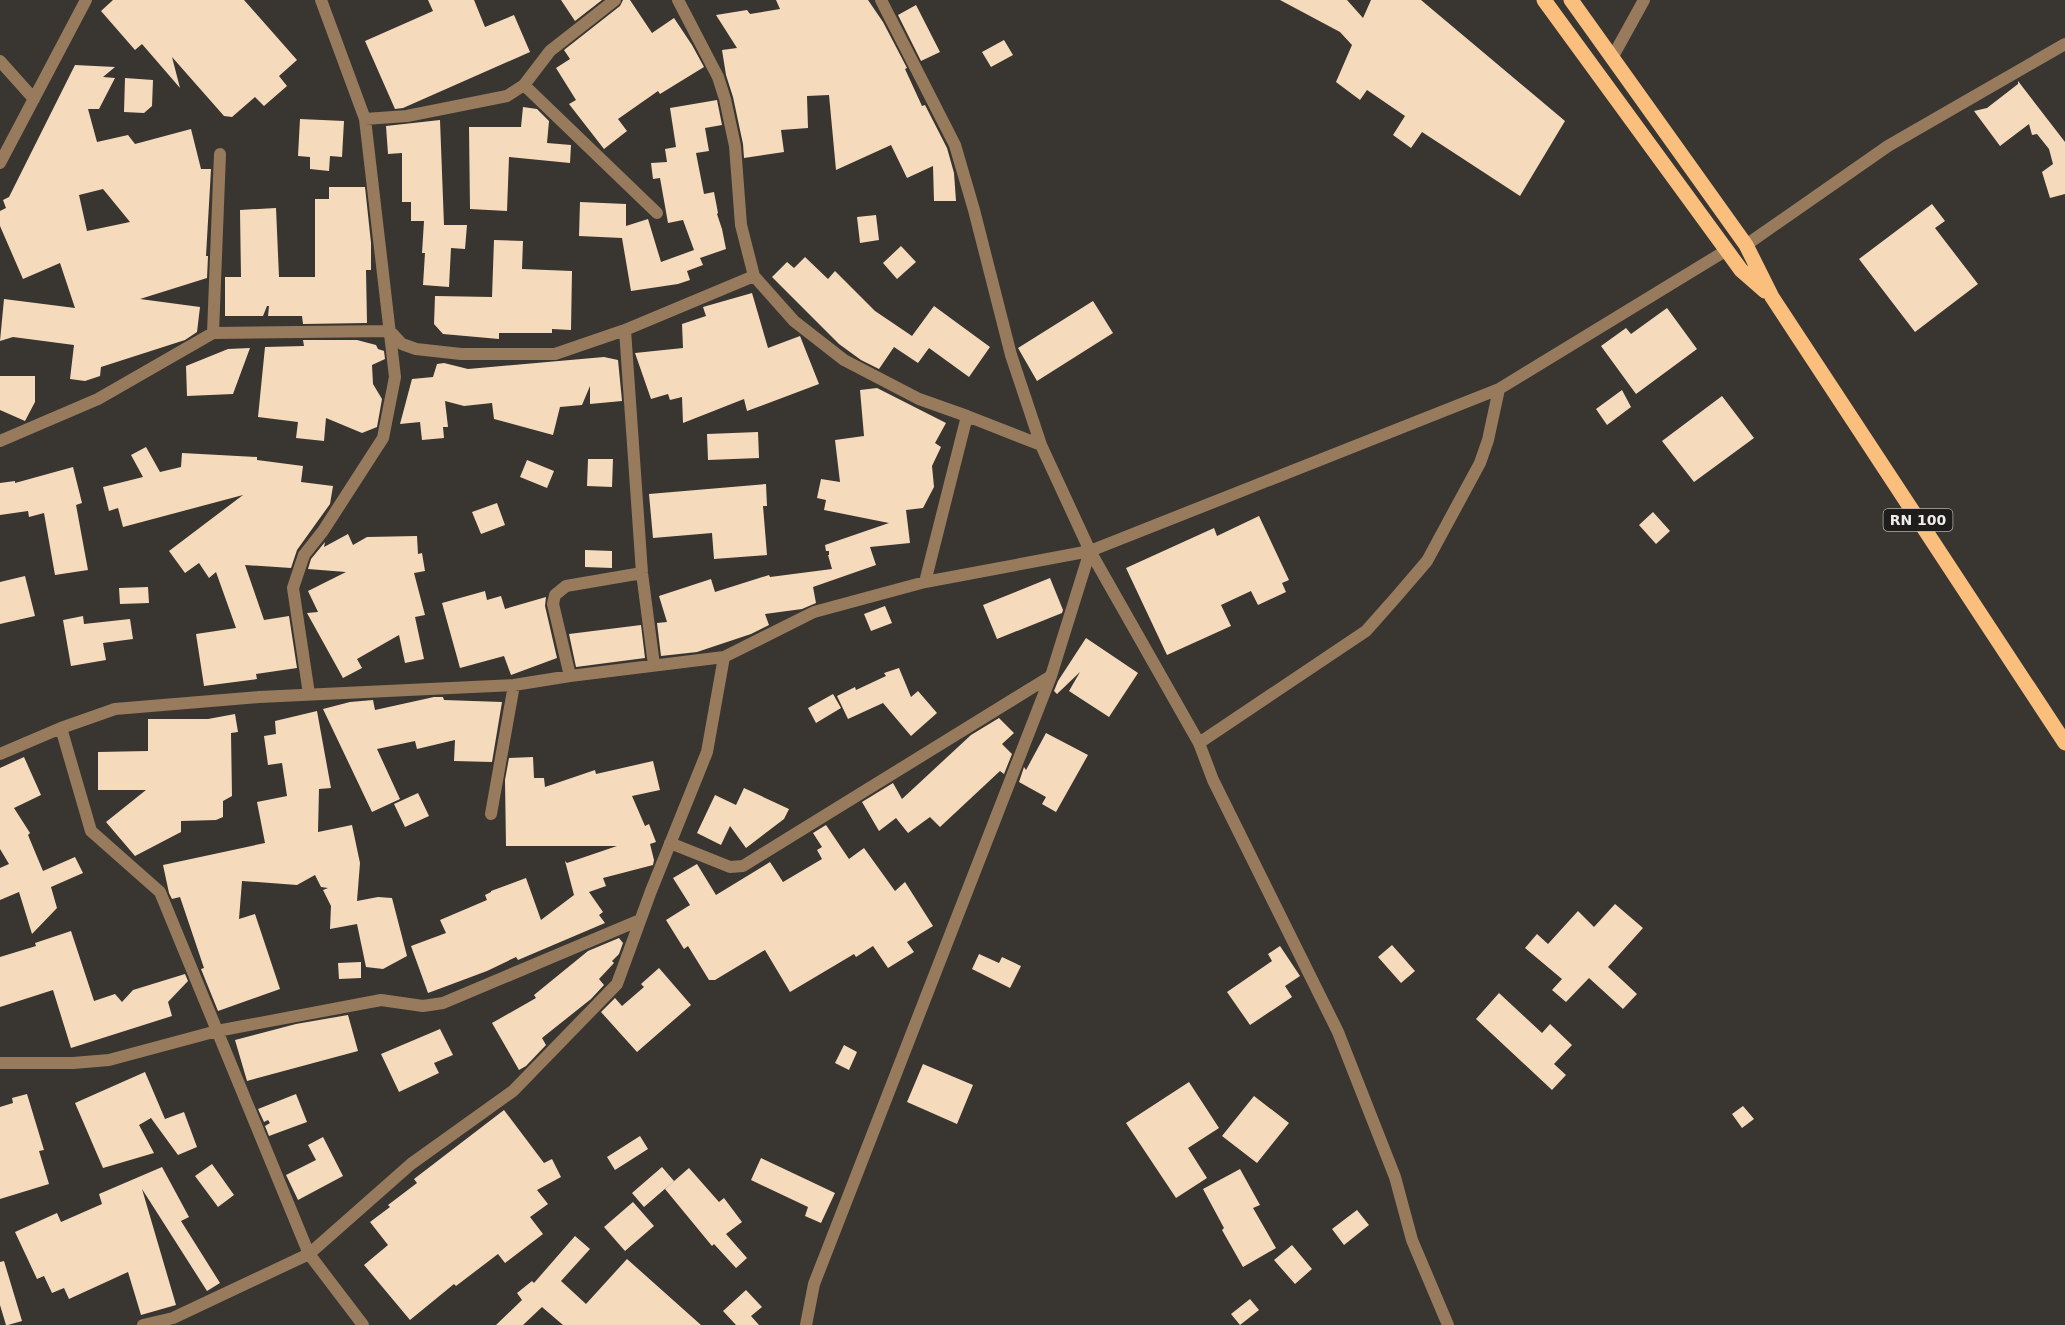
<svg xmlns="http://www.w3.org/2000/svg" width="2065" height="1325" viewBox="0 0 2065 1325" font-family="'DejaVu Sans',sans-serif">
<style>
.building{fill:#f6dabc;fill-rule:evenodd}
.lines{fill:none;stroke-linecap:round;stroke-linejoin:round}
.minor{stroke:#987b5c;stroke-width:12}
.primary{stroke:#fabe7d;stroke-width:15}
.labels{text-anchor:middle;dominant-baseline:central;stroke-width:6;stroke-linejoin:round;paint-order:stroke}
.shield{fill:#1f1d1b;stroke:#b1aeab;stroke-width:1.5}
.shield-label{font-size:14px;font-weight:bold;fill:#efece9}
</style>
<rect width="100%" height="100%" fill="#393531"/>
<path class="building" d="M113 0H244L297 60 279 76 287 86 264 106 255 97 232 117 224 116 172 57 180 88 142 44 135 50 101 11Z
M428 0H474L485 27 514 15 530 52 403 108 395 109 365 41 433 11Z
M561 0H602L575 21Z
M623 0H630L652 33 674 18 692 45 704 67 660 94 658 91 618 119 627 131 604 149 569 104 576 100 556 68 570 59 564 50 620 6Z
M776 0H868L883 22 907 68 905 69 922 106 925 105 947 148 954 173 956 201H934L933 166 907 178 891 145 836 170 829 95 807 96 808 128 781 130 784 152 744 158 743 144 733 97 726 75 722 50 737 48 716 15 747 10 750 14 780 9Z
M1280 0H1347L1363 18 1371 0H1421L1565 121 1520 196 1422 132 1411 148 1393 135 1405 116 1367 90 1360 100 1336 82 1352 45 1340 32Z
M916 5 940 52 921 61 898 15Z
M1004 40 1013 55 991 67 982 52Z
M75 65 115 67 103 77 115 78 99 109H88L97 142 128 135 135 144 191 129 201 169H211L206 256H208L207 278 140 299 200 307 197 332 185 340 101 367 100 376 85 381 70 379 74 345 13 337 0 341 4 299 75 308 60 263 23 279 0 226V211L6 208 3 200 9 197ZM103 189 130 222 87 231 79 195Z
M125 78 153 80 152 106 144 113 124 112Z
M2018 81 2065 142V194L2050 198 2042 172 2053 164 2049 149 2037 134 2032 135 2029 124 2000 146 1974 111 1987 108 2018 84Z
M717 100 722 125 705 128 709 151 696 153 704 194 714 192 718 213 717 214 722 229 726 249 700 258 703 265 687 271 690 280 678 284 631 291 622 238 579 236 580 202 626 204V226L648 219 661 262 694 250 683 220 668 223 660 178 653 179 651 163 667 162 665 149 676 147 670 108Z
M523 107 537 109 549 121 547 143 571 145 570 163 509 157 507 211 470 209 469 127H521Z
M300 119 344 121 342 157 330 156 329 171 310 169V157L298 156Z
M440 120 444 225H467L465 249 451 248 449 287 423 285 425 253H422L424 221H411V202H402V153L388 154 386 126Z
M329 187H365L371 243V270H366L367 323 303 324 302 316H268L269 306H267L263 316H225V277H241L240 210 276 208 279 277H315V199H329Z
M1932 204 1945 221 1935 228 1978 284 1915 332 1859 259Z
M876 215 879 240 860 243 857 217Z
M494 240 523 241 522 269 572 271 571 330 552 329V333H499V339L443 334 434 324 435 296 492 297Z
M901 246 916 262 897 279 883 263Z
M805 257 828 279 835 271 875 311 912 336 934 306 990 347 969 377 929 348 918 363 894 347 879 369 861 360 839 344 772 277 787 262 794 268Z
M752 293 768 348 800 336 819 384 747 411 744 399 683 423 682 397 670 400 668 394 651 399 635 353 683 348 682 324 706 316 703 307Z
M1093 301 1113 333 1037 381 1018 348Z
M1667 308 1697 349 1636 394 1601 346 1626 328 1631 334Z
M303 340H357L376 345 378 349 384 351 385 359 372 365 373 384 382 399 377 427 362 433 326 418 324 441 296 438 298 422 258 417 265 347 304 346Z
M250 348 233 394 187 396 186 366 228 349Z
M604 357 618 360 622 401 590 404V386L582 405 560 407 553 435 494 419 492 403 464 406 445 401 448 427H443L444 438 422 440 420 422 400 424 412 379 433 377 437 364 444 363 468 369Z
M0 376H35V402L25 421 0 410Z
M877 388 946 423 935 443 941 447 932 466 934 487 923 508 906 510 910 543 870 547 876 565 813 587 816 603 802 609 765 614 769 625 751 634 697 652 661 656 657 623 667 622 659 596 711 579 715 592 769 575 770 577 832 569 828 555H829V551H826L825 545 889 523 824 510 826 500 817 498 821 479 840 482 835 440 864 436 860 390Z
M1622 390 1631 407 1607 425 1596 409Z
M1722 396 1754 438 1694 482 1662 441Z
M758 432 759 458 708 460 707 434Z
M146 447 160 472 181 467 182 453 257 457V460L303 466 301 482 333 486 330 504 297 550 291 568 245 565 264 620 289 616 297 668 256 674 257 679 204 686 196 634 236 628 216 572 209 578 199 563 185 573 169 551 243 495 123 527 118 508 109 511 103 487 143 477 131 455Z
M588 459H613L612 487 587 486Z
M527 460 554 471 547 488 520 477Z
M73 467 82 503 76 505 88 570 55 575 44 513 29 517 28 511 0 515V483L15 481V483Z
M766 484 767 506H763L767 555 714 559 712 533 653 538 649 494Z
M497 503 505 525 481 534 472 512Z
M1653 512 1670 531 1656 544 1639 525Z
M1259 516 1289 580 1282 583 1286 592 1258 605 1251 591 1221 605 1231 626 1167 655 1126 568 1214 528 1217 536Z
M348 534 353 545 367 537 417 536 418 554 422 553 425 571 414 573 425 615 415 617 424 659 405 663 399 635 357 659 362 668 343 678 307 613 318 612 308 591 346 572 308 569 311 559 325 542 324 547Z
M585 550 612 551V568L585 567Z
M25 576 35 616 0 624V582Z
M1050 578 1063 610 1062 613 997 639 983 605Z
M148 587 149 603 120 604 119 588Z
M485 591 487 600 501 596 505 609 546 597 545 606 557 658 511 675 504 656 460 668 442 603Z
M885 606 892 623 871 631 864 614Z
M83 616 84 624 130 619 133 639 103 643 106 660 71 666 63 620Z
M641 625 645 658 576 667 569 634Z
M1086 638 1138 673 1109 717 1069 691 1080 672 1057 694 1054 691 1058 681Z
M899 668 911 697 918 691 937 713 911 736 883 703 848 719 837 696 855 687 856 690 886 676 884 673Z
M833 694 841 708 816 723 808 708Z
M434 697H443L444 700 502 702 492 762 454 761 455 740 417 749 415 741 377 749 400 799 372 812 323 709 350 702 373 700 375 710Z
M317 711 331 788 319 789 318 832 352 825 360 863 357 901 378 897 392 898 407 956 383 969 366 967 357 924 330 929 331 906 323 890 328 888 321 887 315 875 297 885 242 881 239 919 255 914 280 989 218 1011 201 969 204 968 180 897 172 899 169 893 163 865 265 843 257 802 287 796 282 763 268 765 264 736 276 734 275 721Z
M235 714 238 732 231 733 232 796 223 801V817L216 820 181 821V832L135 856 106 822 146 790H98V752L148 751V719H208Z
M999 718 1014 733 1002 744 1012 754 1004 774 1000 771 940 827 930 817 908 833 896 818 879 831 862 802 893 783 902 799 971 735Z
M1046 733 1088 755 1056 812 1042 804 1046 797 1019 782 1024 767 1026 770Z
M24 757 41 795 14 808 30 833 28 835 43 871 75 857 83 873 51 887 57 908 32 934 19 892 0 900V868L9 864 0 849V768Z
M533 757 534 778H544L545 787 595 770 596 774 653 761 660 790 632 796 645 826 649 824 656 842 650 844 654 860 653 865 603 878 606 886 589 892 603 912 599 915 605 923 518 960 516 957 487 971 428 993 411 946 446 933 440 920 487 900 485 895 491 892V891L526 878 541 920 574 895 565 861 567 863 617 846H506L505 780 509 758Z
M744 788 789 809 784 819 746 848 730 826 721 845 697 833 715 795 736 805Z
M418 793 429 816 405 827 394 804Z
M826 825 849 859 864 848 895 891 905 882 933 926 907 942 914 952 888 968 873 946 856 957 854 954 790 992 765 950 715 980H709L688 946 684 949 666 920 690 905 673 878 697 864 716 895 770 862 783 882 822 859 817 850 822 847 813 833Z
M1615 904 1643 928 1608 967 1637 994 1623 1009 1589 978 1566 1002 1552 990 1562 979 1525 948 1537 934 1548 944 1578 911 1594 927Z
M71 931 94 1001 115 994 122 1002 133 990 185 974 188 981 168 1002 172 1016 71 1048 53 990 0 1007V957L36 946 35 943Z
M619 938 623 943 619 954 612 961 614 963 599 979 604 985 591 999 542 1038 546 1045 526 1066 519 1070 492 1023 536 998 534 995 588 951Z
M1392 945 1415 971 1401 983 1378 957Z
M1280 946 1300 976 1285 986 1292 997 1250 1025 1227 992 1272 961 1268 954Z
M979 954 999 963 1002 957 1021 966 1010 988 972 969Z
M361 962V978L339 979 338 963Z
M659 968 691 1005 637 1052 601 1012 615 998 622 1006 644 987 641 984Z
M1499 993 1542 1033 1550 1024 1572 1045 1554 1064 1566 1075 1552 1090 1476 1019Z
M348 1015 358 1051 247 1081 235 1040 296 1024Z
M440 1029 453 1055 434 1063 439 1073 399 1092 381 1054Z
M844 1045 857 1052 849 1070 835 1063Z
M923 1064 973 1085 957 1124 907 1102Z
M145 1072 165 1119 184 1112 197 1147 178 1155 151 1118 139 1125 154 1153 103 1168 75 1103Z
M1189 1082 1219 1128 1188 1148 1207 1178 1176 1198 1126 1123Z
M27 1094 44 1150 39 1151 49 1184 0 1199V1107L13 1103 12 1098Z
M296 1094 307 1122 269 1136 265 1126 270 1123 268 1120 264 1122 258 1109Z
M1254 1096 1289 1123 1257 1163 1222 1136Z
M1743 1106 1754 1119 1742 1128 1732 1114Z
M504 1110 544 1163 552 1159 561 1177 537 1190 548 1204 530 1217 543 1234 505 1263 498 1254 456 1286 454 1284 410 1320 364 1265 388 1245 370 1222 390 1207 388 1205 417 1183 414 1179Z
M640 1136 648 1149 615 1170 607 1157Z
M323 1137 343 1176 298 1200 286 1175 316 1160 308 1145Z
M761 1158 835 1193 821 1223 805 1216 808 1207 751 1180Z
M212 1164 234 1195 218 1207 195 1176Z
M162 1167 189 1217 181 1221 220 1283 207 1291 142 1189 176 1305 141 1315 128 1272 69 1299 64 1288 52 1293 44 1276 37 1279 15 1232 57 1213 61 1222 102 1204 99 1194Z
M662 1167 674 1181 644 1207 632 1193Z
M689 1168 719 1202 724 1198 742 1222 726 1234 747 1258 736 1268 714 1244 712 1246 665 1189Z
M1240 1169 1260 1205 1253 1208 1276 1248 1243 1267 1222 1230 1224 1228 1203 1189Z
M633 1202 654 1226 625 1251 604 1227Z
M1357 1210 1369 1225 1344 1245 1332 1229Z
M575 1236 590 1249 561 1281 586 1304 627 1259 701 1325H563L542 1307 523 1325H496L522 1300 517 1293 532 1281 534 1283Z
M1292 1245 1312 1269 1295 1284 1274 1260Z
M4 1261 22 1321 8 1325H6L0 1305V1262Z
M746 1290 762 1307 751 1316 759 1325H736L723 1311Z
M1250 1299 1259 1310 1240 1325 1231 1314Z"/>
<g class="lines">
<path class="minor" d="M678 0 718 77 725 99 735 146 741 225 754 276 794 321 844 360 919 399 967 416 1041 445
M881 0 955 145 974 210 1011 355 1041 445 1090 551 1199 743 1213 780 1338 1032 1395 1177 1412 1240 1448 1325
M1612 58 1644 0
M0 61 34 99
M524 85 657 213
M365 119 407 116 507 96 524 85 550 51 615 0
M0 163 86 0
M1746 245 1888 146 2065 44
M625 330 642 573 654 665
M213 333 220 154
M0 441 98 399 213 333 390 331 402 344 416 349 461 354H555L625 330 754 276
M925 582 967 416
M570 676 553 604 555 595 566 586 642 573
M309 694 293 588 304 555 323 531 383 438 395 377 365 119 321 0
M61 728 91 831 160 892 309 1254 363 1325
M1199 743 1366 631 1397 596 1427 561 1480 463 1488 440 1499 389
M0 754 61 728 115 709 259 697 514 685 570 676 724 657 814 612 925 582 1090 551 1499 389 1727 250
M491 814 514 685
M670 843 730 867 743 866 1051 676
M0 1063H73L109 1060 217 1031 381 1000 423 1006 443 1003 640 920
M143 1325 173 1318 309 1254 411 1164 513 1091 617 984 651 891 707 752 724 657
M806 1325 814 1284 1051 676 1090 551"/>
<path class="primary" d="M1544 0 1741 270 1765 291
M1571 0 1746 245 1772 297 2065 743"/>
</g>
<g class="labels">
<rect class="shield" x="1883.5" y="509" width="69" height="22" rx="4.5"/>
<g class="shield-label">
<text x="1918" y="520">RN 100</text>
</g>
</g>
</svg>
